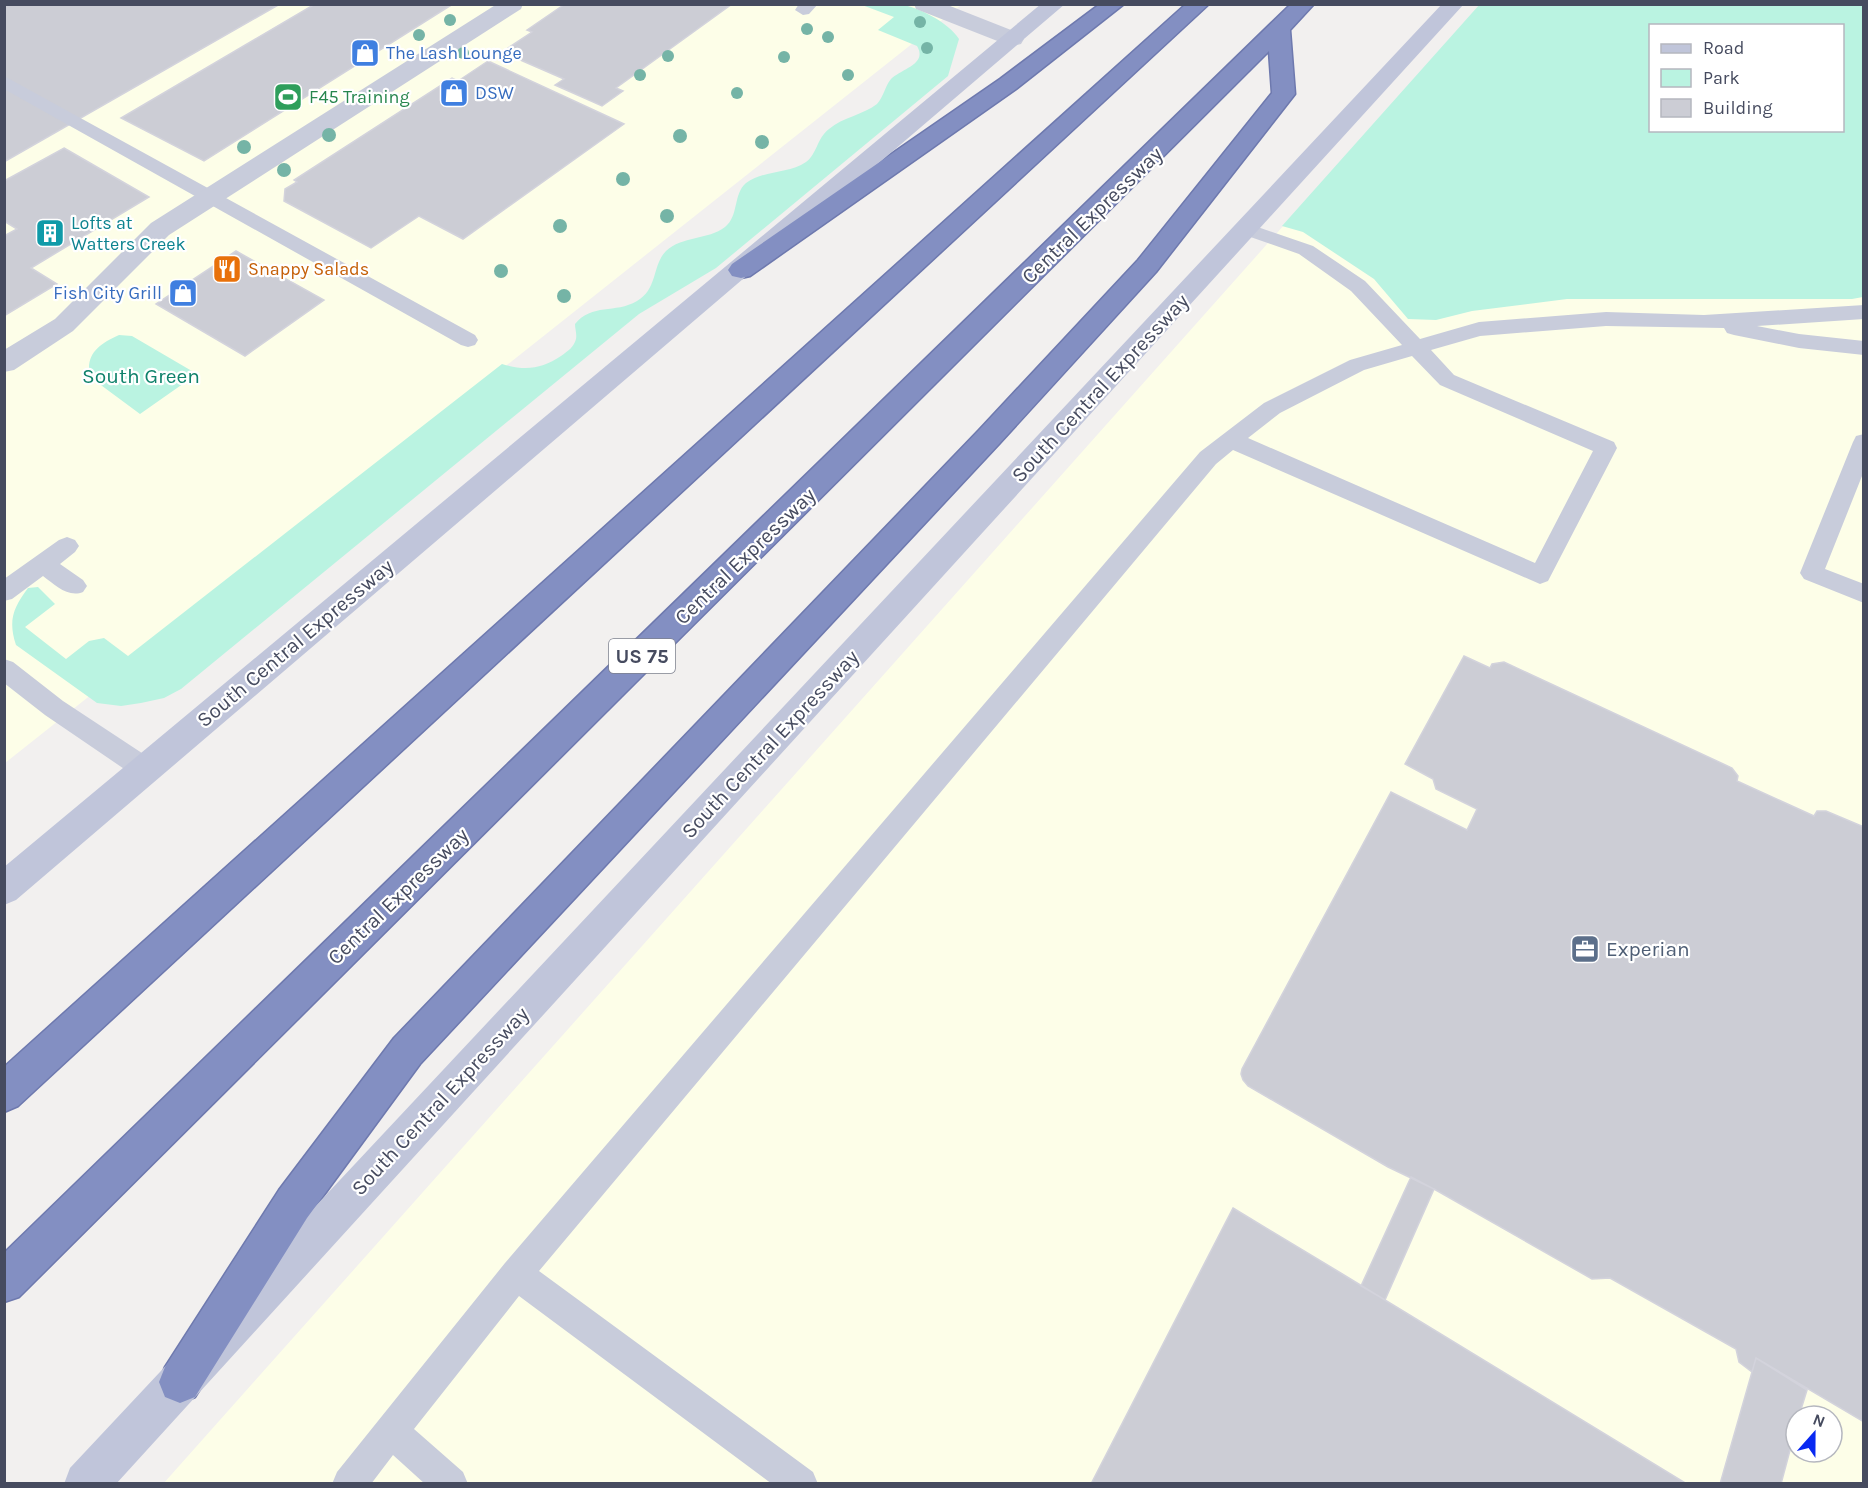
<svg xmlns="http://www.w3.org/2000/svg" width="1868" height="1488" viewBox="0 0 1868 1488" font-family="Karla,sans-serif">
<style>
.commercial{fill:#fdfee8;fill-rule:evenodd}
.green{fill:#baf3e1;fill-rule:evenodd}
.building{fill:#cccdd5;stroke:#d3d3dc;stroke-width:1.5}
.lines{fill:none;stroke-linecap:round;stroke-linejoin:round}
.highway-casing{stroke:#6e79ae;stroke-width:3}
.lane{fill:#c8ccdb;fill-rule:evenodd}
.street{fill:#c8ccdb;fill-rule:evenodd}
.secondary{fill:#c0c5da;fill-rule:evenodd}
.highway{fill:#838fc2;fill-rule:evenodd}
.tree{fill:#75b4a6}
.labels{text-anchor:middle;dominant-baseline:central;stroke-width:4.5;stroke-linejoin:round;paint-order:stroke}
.far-shop-label{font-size:18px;fill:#366cbe;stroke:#fff;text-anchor:start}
.far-leisure-label{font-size:18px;fill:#27864d;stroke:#fff;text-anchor:start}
.far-culture-label{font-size:18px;fill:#0d838f;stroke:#fff;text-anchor:start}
.far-food-label{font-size:18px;fill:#c56008;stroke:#fff;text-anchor:start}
.shield{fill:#fff;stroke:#7e818f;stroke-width:1.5}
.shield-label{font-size:20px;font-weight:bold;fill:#464b5f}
.street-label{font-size:21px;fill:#464b5f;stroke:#fff}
.park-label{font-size:21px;fill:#0f826b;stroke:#fff}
.service-label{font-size:21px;fill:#4e5e75;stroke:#fff;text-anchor:start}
</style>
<rect width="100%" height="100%" fill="#f2f0ef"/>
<path class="commercial" d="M5 5H961L5 763Z
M1480 5H1863V1483L163 1484ZM1650 26H1842V130H1650ZM1796 1416H1832V1452H1796Z"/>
<path class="green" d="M1480 4 1863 5V297L1852 299H1567L1472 311 1436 320 1408 319 1374 279 1303 232 1282 226ZM1650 26H1842V130H1650Z
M862 5C874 4 888 2 900 4 920 8 948 22 959 39L948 76 716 268 639 314 181 689 164 698 141 703 121 706 97 703 16 645C8 621 13 608 28 588L38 587 55 604 25 627 66 659 89 641 104 638 128 656 502 364C525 371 542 369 561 356 568 351 574 347 576 339 577 334 575 329 575 324 592 303 615 314 637 301 658 289 652 265 666 251 682 236 708 240 725 227 739 216 733 194 746 183 764 170 788 174 806 162 817 154 817 138 829 129 843 117 863 115 877 104 884 96 885 86 891 79 901 69 928 64 917 46L878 30 894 17Z
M119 335 132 336 197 374 140 414 90 377C85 354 99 344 119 335Z"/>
<path class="building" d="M4 4H280L4 162Z
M315 4H453L204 161 121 118Z
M565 4H732L616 88 623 91 602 106 555 85 564 79 502 52 532 32 527 30Z
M488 61 624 124 463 239 419 216 371 248 284 201 285 189 297 182 294 180 452 78 458 81Z
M64 148 149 197 31 268 57 284 4 316V236L17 229 4 221V181Z
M236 251 324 300 245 356 156 304Z
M1464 656 1490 668 1492 664 1504 662 1732 768 1738 776 1737 781 1814 816 1817 811H1826L1864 827V1422L1756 1358 1752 1372 1739 1362 1736 1349 1610 1278 1592 1279 1434 1189 1388 1167 1248 1086 1243 1080 1241 1074 1242 1069 1391 792 1467 830 1477 809 1436 789 1433 779 1405 764Z
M1411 1177 1434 1189 1385 1300 1361 1286Z
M1233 1208 1339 1272 1687 1484H1091Z
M1756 1358 1807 1390 1799 1416H1796V1428L1781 1484H1720Z"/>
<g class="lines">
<g class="highway-casing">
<path id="highway" d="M1100 4H1124L1016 89 750 276 741 278 732 276 728 270 732 264 1000 79Z
M1186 4H1209L18 1106 4 1112V1067Z
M1291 4H1314L1290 30 1295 94 1156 272 999 444 420 1064 307 1218 195 1397 180 1403 165 1397 159 1382 165 1367 279 1190 394 1038 979 430 1138 260 1272 93 1269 51 19 1297 4 1302V1253Z"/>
</g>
<path class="lane" d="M799 4H818L809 14 803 15 795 10Z
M4 76 475 335 478 340 475 345 468 347 461 345 4 89Z
M1246 223 1313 246 1365 281 1420 339 1479 322 1606 312 1704 315 1864 305V319L1757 326 1799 334 1864 341V355L1799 348 1734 335 1727 333 1724 328 1606 326 1480 336 1431 350 1454 375 1614 442 1617 448 1548 581 1540 584 1233 450 1216 464 539 1271 813 1472 818 1484H772L519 1296 414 1429 463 1472 468 1484H425L393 1455 371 1484H332L337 1472 505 1263 1200 452 1264 403 1350 360 1402 345 1351 291 1299 254 1239 233 1236 229 1239 225ZM1412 356 1440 385 1593 451 1535 563 1248 438 1280 413 1364 370Z
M1864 434V471L1825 569 1864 584V603L1804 579 1800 573 1853 442 1856 436Z
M67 537 75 540 79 546 75 552 60 564 83 580 87 586 83 592C68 598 55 585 43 576L12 599 4 601V579L59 540Z
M4 659 13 662 63 701 154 761 158 769 154 777 145 780 136 777 45 715 4 683Z"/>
<path class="street" d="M497 4H523L521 9 169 235 73 331 14 370 4 372V350L55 319 151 223Z
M914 4H945L1021 34 1024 39 1021 44 1013 46 1005 44 916 9Z"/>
<path class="secondary" d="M1041 4H1065L16 900 4 905V867Z
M1442 4H1464L116 1484H64L70 1468Z"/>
<use href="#highway" class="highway"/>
</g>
<g class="tree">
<circle cx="450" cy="20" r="6"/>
<circle cx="920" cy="22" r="6"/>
<circle cx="807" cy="29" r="6"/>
<circle cx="419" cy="35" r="6"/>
<circle cx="828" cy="37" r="6"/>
<circle cx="927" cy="48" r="6"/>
<circle cx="463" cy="53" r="6"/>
<circle cx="668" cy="56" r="6"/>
<circle cx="784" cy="57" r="6"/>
<circle cx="640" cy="75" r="6"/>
<circle cx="848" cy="75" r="6"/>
<circle cx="737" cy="93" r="6"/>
<circle cx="329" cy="135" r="7"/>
<circle cx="680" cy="136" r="7"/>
<circle cx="762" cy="142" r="7"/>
<circle cx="244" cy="147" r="7"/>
<circle cx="284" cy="170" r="7"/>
<circle cx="623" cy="179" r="7"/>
<circle cx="667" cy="216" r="7"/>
<circle cx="560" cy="226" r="7"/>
<circle cx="501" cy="271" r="7"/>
<circle cx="564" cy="296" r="7"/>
</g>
<defs>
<g id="shop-square" transform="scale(1.5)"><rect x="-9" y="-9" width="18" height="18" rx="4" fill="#3f7fe0" stroke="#fff"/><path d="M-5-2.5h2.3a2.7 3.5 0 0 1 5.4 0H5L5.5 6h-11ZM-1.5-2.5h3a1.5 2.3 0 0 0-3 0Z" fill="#fff"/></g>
<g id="stadium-square" transform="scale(1.5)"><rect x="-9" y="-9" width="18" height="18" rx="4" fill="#2e9e5b" stroke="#fff"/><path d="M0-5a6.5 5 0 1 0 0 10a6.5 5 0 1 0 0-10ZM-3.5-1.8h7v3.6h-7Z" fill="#fff"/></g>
<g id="building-square" transform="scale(1.5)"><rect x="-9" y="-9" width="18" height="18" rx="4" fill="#0f9aa8" stroke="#fff"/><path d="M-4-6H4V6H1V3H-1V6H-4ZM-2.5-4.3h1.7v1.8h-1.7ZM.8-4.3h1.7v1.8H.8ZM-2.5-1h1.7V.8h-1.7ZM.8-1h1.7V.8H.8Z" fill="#fff"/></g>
<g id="restaurant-square" transform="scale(1.5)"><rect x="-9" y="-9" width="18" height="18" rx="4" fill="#e8710a" stroke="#fff"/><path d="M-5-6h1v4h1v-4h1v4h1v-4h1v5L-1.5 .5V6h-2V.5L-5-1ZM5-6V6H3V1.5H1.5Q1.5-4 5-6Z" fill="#fff"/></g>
<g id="office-square" transform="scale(1.5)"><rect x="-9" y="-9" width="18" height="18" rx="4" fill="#5c6f8a" stroke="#fff"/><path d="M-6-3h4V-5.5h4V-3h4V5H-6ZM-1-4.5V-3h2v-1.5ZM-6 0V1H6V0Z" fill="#fff"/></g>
</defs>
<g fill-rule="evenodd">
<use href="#shop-square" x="365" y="53"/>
<use href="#shop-square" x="454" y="93"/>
<use href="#stadium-square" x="288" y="97"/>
<use href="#building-square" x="50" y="233"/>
<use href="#restaurant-square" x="227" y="269"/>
<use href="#shop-square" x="183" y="293"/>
<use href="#office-square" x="1585" y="949"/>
</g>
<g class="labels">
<g class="far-shop-label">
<text x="386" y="53">The Lash Lounge</text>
<text x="475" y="93">DSW</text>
<text x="162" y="293" text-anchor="end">Fish City Grill</text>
</g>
<g class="far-leisure-label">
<text x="309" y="97">F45 Training</text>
</g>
<g class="far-culture-label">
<text x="71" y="223">Lofts at<tspan x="71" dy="21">Watters Creek</tspan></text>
</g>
<g class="far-food-label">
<text x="248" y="269">Snappy Salads</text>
</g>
<rect class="shield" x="609" y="639" width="66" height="34" rx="4.5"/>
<g class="shield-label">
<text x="642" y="656">US 75</text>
</g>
<g class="street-label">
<text transform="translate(1092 215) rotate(-44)">Central Expressway</text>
<text transform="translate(1100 388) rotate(-47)">South Central Expressway</text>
<text transform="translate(745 556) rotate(-44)">Central Expressway</text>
<text transform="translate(295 643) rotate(-40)">South Central Expressway</text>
<text transform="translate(770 744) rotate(-47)">South Central Expressway</text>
<text transform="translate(398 896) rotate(-44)">Central Expressway</text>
<text transform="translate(440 1101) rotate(-47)">South Central Expressway</text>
</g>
<g class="park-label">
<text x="141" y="376">South Green</text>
</g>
<g class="service-label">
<text x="1606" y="949">Experian</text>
</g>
</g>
<rect width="1868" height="1488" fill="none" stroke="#464b5f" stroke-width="12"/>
<rect x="1649" y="24" width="195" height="108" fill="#ffffff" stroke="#b5b7bf" stroke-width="1.5"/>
<rect x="1661" y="44" width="30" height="9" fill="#c0c5da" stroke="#b5b7bf" stroke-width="1.5"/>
<text x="1703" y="54" font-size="18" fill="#464b5f">Road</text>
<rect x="1661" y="69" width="30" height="18" fill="#baf3e1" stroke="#b5b7bf" stroke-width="1.5"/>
<text x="1703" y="84" font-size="18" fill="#464b5f">Park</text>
<rect x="1661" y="99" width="30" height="18" fill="#cccdd5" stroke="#b5b7bf" stroke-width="1.5"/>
<text x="1703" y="114" font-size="18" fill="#464b5f">Building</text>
<g transform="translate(1814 1434) rotate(21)"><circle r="28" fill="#ffffff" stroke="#b5b7bf" stroke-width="1.5"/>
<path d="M0-4.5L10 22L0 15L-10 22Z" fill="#0929f2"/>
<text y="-9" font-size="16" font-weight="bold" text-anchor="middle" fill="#464b5f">N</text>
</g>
</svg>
